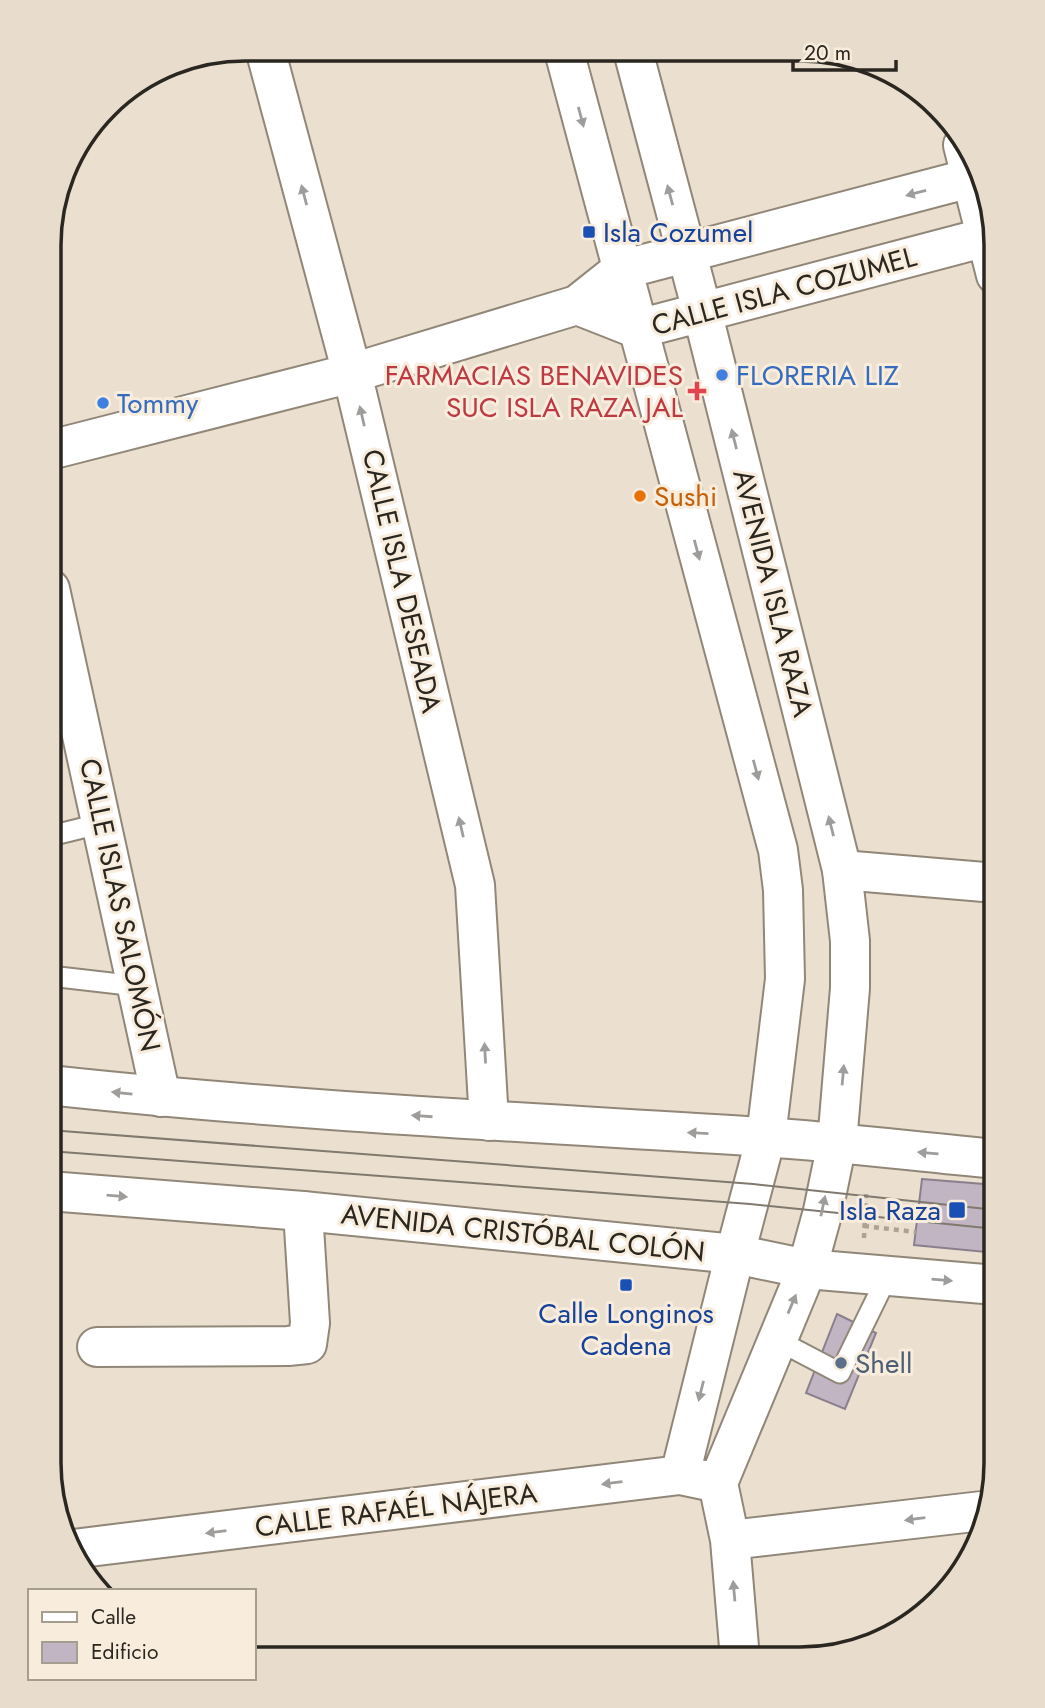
<svg xmlns="http://www.w3.org/2000/svg" width="1045" height="1708" viewBox="0 0 1045 1708" font-family="Jost,sans-serif">
<style>
.building{fill:#c1b5c4;stroke:#8b7f8d;stroke-width:2}
.lines{fill:none;stroke-linecap:round;stroke-linejoin:round}
.lane-casing{stroke:#918778;stroke-width:23}
.street-casing{stroke:#918778;stroke-width:42}
.secondary-casing{stroke:#918778;stroke-width:42}
.primary-casing{stroke:#918778;stroke-width:42}
.path{stroke:#aca396;stroke-width:4.5;stroke-dasharray:5 5;stroke-linecap:butt}
.lane{stroke:#fff;stroke-width:19}
.street{stroke:#fff;stroke-width:38}
.secondary{stroke:#fff;stroke-width:38}
.primary{stroke:#fff;stroke-width:38}
.tram{stroke:#80796e;stroke-width:2}
.oneway{fill:#9f9d9b}
.transit-dot{fill:#1a4fb4;stroke:#f8ecdc;stroke-width:2.5}
.shop-dot{fill:#3f7fe0;stroke:#f8ecdc;stroke-width:2.5}
.health-dot{fill:#e0444e;stroke:#f8ecdc;stroke-width:2.5}
.food-dot{fill:#e8710a;stroke:#f8ecdc;stroke-width:2.5}
.service-dot{fill:#5c6f8a;stroke:#f8ecdc;stroke-width:2.5}
.labels{text-anchor:middle;dominant-baseline:central;stroke-width:6;stroke-linejoin:round;paint-order:stroke}
.transit-label{font-size:28px;fill:#164399;stroke:#f8ecdc;text-anchor:start}
.street-label{font-size:28px;fill:#2a2620;stroke:#f8ecdc}
.health-label{font-size:28px;fill:#be3a42;stroke:#f8ecdc;text-anchor:end}
.shop-label{font-size:28px;fill:#366cbe;stroke:#f8ecdc;text-anchor:start}
.food-label{font-size:28px;fill:#c56008;stroke:#f8ecdc;text-anchor:start}
.service-label{font-size:28px;fill:#4e5e75;stroke:#f8ecdc;text-anchor:start}
.rim{fill:none;stroke:#2a2620;stroke-width:3.5}
</style>
<rect width="100%" height="100%" fill="#ebdfcf"/>
<path class="building" d="M922 1179 996 1185V1253L914 1245Z
M837 1314 876 1333 845 1409 806 1393Z"/>
<g class="lines">
<g class="lane-casing">
<path id="lane" d="M50 836 103 823
M50 976 137 986
M777 1340 840 1373 888 1275"/>
</g>
<g class="street-casing">
<path id="street" d="M265 49 352 373 475 885 489 1121
M963 145 996 275
M577 305 638 329
M50 450 352 373 577 305 621 270
M50 589 161 1097
M842 870 996 883
M97 1347 288 1346 307 1344 310 1323 303 1211
M680 1475 735 1254
M730 1540 982 1511
M73 1549 680 1475 718 1483
M740 1659 730 1540 718 1483 807 1269"/>
</g>
<g class="secondary-casing">
<path id="secondary" d="M564 51 778 850 783 890 785 979 766 1137 735 1254
M633 51 702 311 842 870 850 941V988L837 1143 823 1211 807 1269
M621 270 982 175
M638 329 994 235"/>
</g>
<g class="primary-casing">
<path id="primary" d="M49 1085C287 1111 525 1122 763 1137 841 1142 918 1152 996 1159
M49 1191 303 1211 735 1254 807 1269 996 1285"/>
</g>
<path class="path" d="M864 1226 916 1232
M864 1238 866 1194"/>
<use href="#lane" class="lane"/>
<use href="#street" class="street"/>
<use href="#secondary" class="secondary"/>
<use href="#primary" class="primary"/>
<path class="tram" d="M49 1130 753 1184 996 1210
M49 1151 750 1204 996 1229"/>
</g>
<defs><path id="oneway-solid" d="M-6-.8H1V-3.2L6.5 0L1 3.2V.8H-6Z" transform="scale(1.75)"/></defs>
<g class="oneway">
<use href="#oneway-solid" transform="translate(581 117) rotate(75)"/>
<use href="#oneway-solid" transform="translate(916 193) rotate(165)"/>
<use href="#oneway-solid" transform="translate(304 195) rotate(-105)"/>
<use href="#oneway-solid" transform="translate(670 195) rotate(-105)"/>
<use href="#oneway-solid" transform="translate(362 416) rotate(-103)"/>
<use href="#oneway-solid" transform="translate(734 439) rotate(-104)"/>
<use href="#oneway-solid" transform="translate(697 550) rotate(75)"/>
<use href="#oneway-solid" transform="translate(756 770) rotate(75)"/>
<use href="#oneway-solid" transform="translate(831 826) rotate(-104)"/>
<use href="#oneway-solid" transform="translate(461 827) rotate(-103)"/>
<use href="#oneway-solid" transform="translate(485 1053) rotate(-93)"/>
<use href="#oneway-solid" transform="translate(843 1075) rotate(-85)"/>
<use href="#oneway-solid" transform="translate(122 1093) rotate(-174)"/>
<use href="#oneway-solid" transform="translate(422 1116) rotate(-176)"/>
<use href="#oneway-solid" transform="translate(698 1133) rotate(-177)"/>
<use href="#oneway-solid" transform="translate(928 1153) rotate(-175)"/>
<use href="#oneway-solid" transform="translate(117 1196) rotate(5)"/>
<use href="#oneway-solid" transform="translate(823 1206) rotate(-78)"/>
<use href="#oneway-solid" transform="translate(942 1280) rotate(5)"/>
<use href="#oneway-solid" transform="translate(792 1304) rotate(-67)"/>
<use href="#oneway-solid" transform="translate(701 1391) rotate(104)"/>
<use href="#oneway-solid" transform="translate(612 1483) rotate(173)"/>
<use href="#oneway-solid" transform="translate(915 1519) rotate(173)"/>
<use href="#oneway-solid" transform="translate(216 1532) rotate(173)"/>
<use href="#oneway-solid" transform="translate(734 1591) rotate(-95)"/>
</g>
<g class="transit-dot">
<rect x="582" y="225" width="14" height="14" rx="3.5"/>
<rect x="948" y="1201" width="18" height="18" rx="3.5"/>
<rect x="619" y="1278" width="14" height="14" rx="3.5"/>
</g>
<g class="shop-dot">
<circle cx="722" cy="375" r="7"/>
<circle cx="103" cy="403" r="7"/>
</g>
<path class="health-dot" d="M693.5 380.5h7v7h7v7h-7v7h-7v-7h-7v-7h7z"/>
<circle class="food-dot" cx="640" cy="496" r="7"/>
<circle class="service-dot" cx="841" cy="1363" r="7"/>
<g class="labels">
<g class="transit-label">
<text x="603" y="232">Isla Cozumel</text>
<text x="941" y="1210" text-anchor="end">Isla Raza</text>
<text x="626" y="1313" text-anchor="middle">Calle Longinos<tspan x="626" dy="32">Cadena</tspan></text>
</g>
<g class="street-label">
<text transform="translate(784 291) rotate(-15)">CALLE ISLA COZUMEL</text>
<text transform="translate(402 581) rotate(77)">CALLE ISLA DESEADA</text>
<text transform="translate(773 593) rotate(76)">AVENIDA ISLA RAZA</text>
<text transform="translate(120 905) rotate(78)">CALLE ISLAS SALOMÓN</text>
<text transform="translate(523 1233) rotate(6)">AVENIDA CRISTÓBAL COLÓN</text>
<text transform="translate(396 1510) rotate(-7)">CALLE RAFAÉL NÁJERA</text>
</g>
<g class="health-label">
<text x="683" y="375">FARMACIAS BENAVIDES<tspan x="683" dy="32">SUC ISLA RAZA JAL</tspan></text>
</g>
<g class="shop-label">
<text x="736" y="375">FLORERIA LIZ</text>
<text x="117" y="403">Tommy</text>
</g>
<g class="food-label">
<text x="654" y="496">Sushi</text>
</g>
<g class="service-label">
<text x="855" y="1363">Shell</text>
</g>
</g>
<path d="M0 0H1045V1708H0ZM245 61H800A184 184 0 0 1 984 245V1463A184 184 0 0 1 800 1647H245A184 184 0 0 1 61 1463V245A184 184 0 0 1 245 61Z" fill="#e8dccd" fill-rule="evenodd"/>
<path class="rim" d="M245 61H800A184 184 0 0 1 984 245V1463A184 184 0 0 1 800 1647H245A184 184 0 0 1 61 1463V245A184 184 0 0 1 245 61Z"/>
<rect x="28" y="1589" width="228" height="91" fill="#f8ecdc" stroke="#a69d91" stroke-width="2"/>
<rect x="42" y="1612" width="35" height="10" fill="#ffffff" stroke="#a69d91" stroke-width="2"/>
<text x="91" y="1624" font-size="21" fill="#2a2620">Calle</text>
<rect x="42" y="1642" width="35" height="21" fill="#c1b5c4" stroke="#a69d91" stroke-width="2"/>
<text x="91" y="1659" font-size="21" fill="#2a2620">Edificio</text>
<path d="M793 60v10h103v-10" fill="none" stroke="#2a2620" stroke-width="3.5"/>
<text x="804" y="60" font-size="21" fill="#2a2620" stroke="#f8ecdc" stroke-width="5" paint-order="stroke">20 m</text>
</svg>
